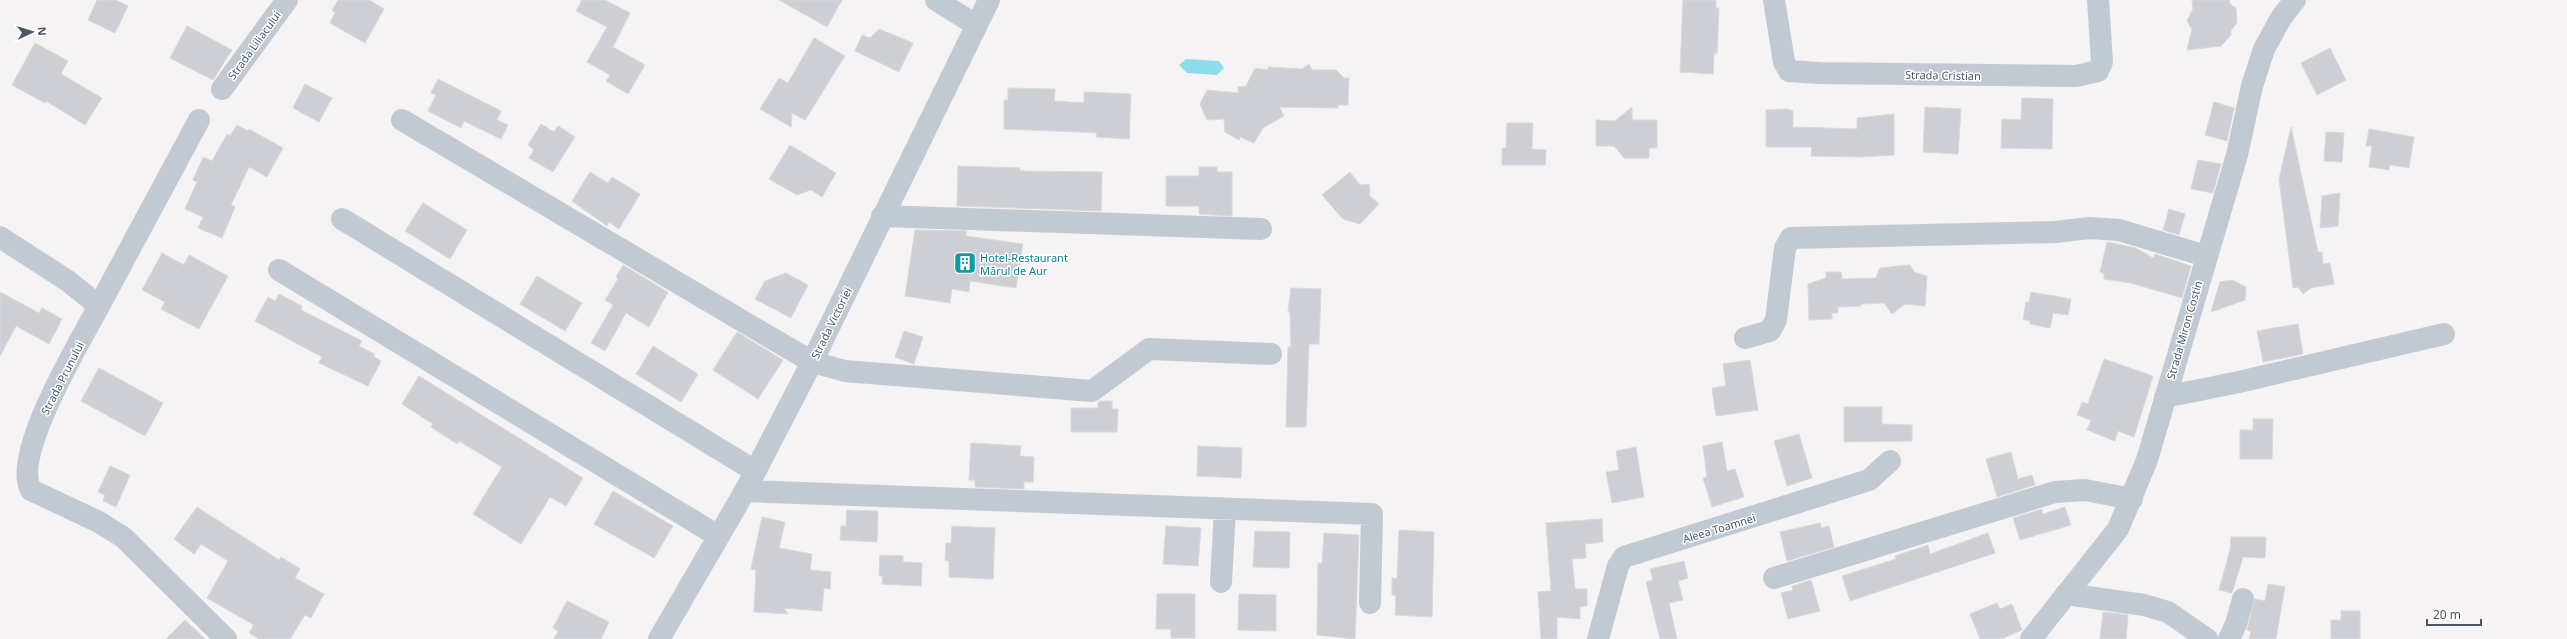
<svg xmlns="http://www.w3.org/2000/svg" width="2567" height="639" viewBox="0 0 2567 639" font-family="'Noto Sans',sans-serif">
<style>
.water{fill:#90daee}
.building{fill:#cdcfd5;stroke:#d7d9de}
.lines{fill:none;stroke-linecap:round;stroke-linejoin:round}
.minor{stroke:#c1cad2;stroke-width:22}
.labels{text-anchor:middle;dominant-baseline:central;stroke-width:3;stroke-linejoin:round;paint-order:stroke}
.street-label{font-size:11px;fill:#4a5661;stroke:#fff}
.culture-label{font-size:11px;fill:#0d838f;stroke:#fff;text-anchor:start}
</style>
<rect width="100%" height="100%" fill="#f5f3f3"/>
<path class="water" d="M1186 59 1219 61 1224 68 1217 75 1187 73 1179 65Z"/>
<path class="building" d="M97 0H116L128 6 115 33 88 20Z
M338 0H369L384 9 365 43 330 23 335 13 332 10Z
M582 0H605L630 13 613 47 645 65 628 94 606 81 610 75 587 62 607 27 576 11Z
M779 0H842L827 27Z
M1683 0H1716V8H1719L1717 53H1714L1713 74 1680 72Z
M2192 0H2229L2230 4 2236 8 2237 23 2231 30V35L2221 46 2187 50 2192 29 2187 21 2193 9Z
M187 26 232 50 213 80 170 58Z
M879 29 913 43 899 72 855 51 862 35 870 38Z
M814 38 845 56 805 120 792 113 791 127 760 109 779 78 788 83Z
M35 43 68 61 61 74 102 98 85 125 46 101 45 103 12 85Z
M2330 48 2346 80 2317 95 2301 63Z
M1309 64 1312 70H1336L1344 78H1349L1348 105H1338V108L1279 107 1284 116 1263 128 1254 143 1240 137 1239 140 1225 132 1224 119 1207 120 1200 104 1207 90 1238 93V87L1246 86 1255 68 1268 70V67L1302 69Z
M438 79 501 111 497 120 508 125 501 139 464 121 461 128 428 111 436 95 431 93Z
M305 84 332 98 319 122 293 108Z
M1008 88 1055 89 1054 101 1084 103V92L1131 94 1129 139 1096 137 1097 133 1079 132 1004 129V100H1008Z
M2022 98 2053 99 2052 149 2001 148 2002 119 2021 120Z
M2214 102 2234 108 2227 141 2205 135Z
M1632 107V120H1657V148H1649V158H1624L1614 146H1596V120L1615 121Z
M1925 107 1961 109 1958 154 1923 152Z
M1787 109 1793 111V127L1857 129V118L1894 114V155L1861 157 1811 156 1812 147H1766V110Z
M1507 123H1533L1532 149 1546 150 1545 165H1502V148H1506Z
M541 124 554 132 558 126 575 137 553 172 529 158 534 150 528 145Z
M237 125 248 131 249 129 283 148 267 177 249 167 231 205 235 207 222 238 198 228 203 217 185 209 197 182 193 180 203 157 212 161 227 134 230 136Z
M2291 127 2318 252H2322L2323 264 2330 263 2334 284 2311 288 2303 294 2298 287 2293 288 2279 179Z
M2369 129 2414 137 2409 168 2390 165 2389 170 2369 167 2372 146H2366Z
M2326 132 2344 133 2342 162 2324 161Z
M790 145 836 173 822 197 811 190 797 195 769 179Z
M2198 160 2221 164 2213 193 2191 189Z
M958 166 1020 168V171L1102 172 1101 211 957 206Z
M1199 167H1217V172H1232V216L1199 214V206H1166V176H1199Z
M590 172 608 183 612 177 640 194 619 229 609 222 607 226 572 201Z
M1350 172 1360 185 1369 184 1370 196 1379 204 1360 224 1343 219 1322 195Z
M2340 193 2338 226 2320 228 2322 196Z
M423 203 467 230 450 259 405 231Z
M2169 209 2185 214 2179 235 2163 230Z
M915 230 967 231 966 236 1023 244 1016 288 970 281 969 292 952 289 950 303 905 296Z
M2107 242 2136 248 2153 258 2155 254 2191 266 2182 298 2131 283 2104 279V273L2100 272Z
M162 253 184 265 189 255 228 276 199 329 161 309 165 302 142 290Z
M623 265 668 292 649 327 626 313 605 351 591 343 613 305 605 300 618 279 616 277Z
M1910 265 1914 272 1927 276 1925 306 1905 304 1892 314 1884 303 1861 304V306L1838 307V313H1832V319L1809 320 1808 284 1826 278V272H1841L1842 279 1876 278 1880 268Z
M786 273 808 285 791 318 755 299 765 281Z
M537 276 582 303 565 331 520 304Z
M2232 280 2246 287 2245 300 2211 312 2220 282Z
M1291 288 1321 289 1319 344H1309L1306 427H1286L1288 347H1291L1290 312H1288Z
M0 292 39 313 42 308 62 319 49 344 16 326 0 356Z
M2031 292 2071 299 2068 315 2053 313 2050 328 2030 324V321L2023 319 2026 302H2029Z
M279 294 302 306 301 310 362 341 359 346 374 354V357L381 361 368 386 319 363 322 357 255 321 268 297 275 301Z
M2298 324 2303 354 2263 362 2257 331Z
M904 331 923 337 914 364 895 357Z
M737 332 783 360 758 399 713 370Z
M653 346 698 374 681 402 636 374Z
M2104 359 2153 376 2134 437 2118 431 2115 441 2087 430 2091 420 2077 415 2082 402 2088 404Z
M1750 360 1758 410 1716 416 1712 388 1726 386 1723 364Z
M99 368 163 403 145 436 81 401Z
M419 376 583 478 566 506 550 497 521 544 473 514 502 467 459 441 457 444 431 427 433 424 402 404Z
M1100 401H1112V409H1118L1117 432H1071V408H1098V402Z
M1844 407H1882V424L1912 425V441L1844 442Z
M2253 419H2273L2272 459H2240V430H2253Z
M1799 434 1812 478 1787 486 1774 441Z
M1722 442 1727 471 1735 469 1744 497 1712 507 1703 478 1707 477 1703 446Z
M971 443 1021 446 1020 456 1034 457 1033 482H1024V489L975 487V480H969Z
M1198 446 1242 448 1241 478 1197 476Z
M1636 447 1644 497 1612 503 1606 472 1619 470 1616 451Z
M2011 452 2018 479 2032 475 2035 485 1997 497 1986 459Z
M110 466 130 475 116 507 103 501 105 495 98 492Z
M613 491 673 526 654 558 594 524Z
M197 507 279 560 281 557 300 569 295 578 324 594 311 618 305 615 290 639H259L249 633 254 625 207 598 228 561 201 544 194 554 174 539Z
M2065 507 2071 525 2020 540 2013 518 2042 509 2043 514Z
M847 510 878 511 877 542 840 540 841 526H846Z
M762 517 785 522 779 548 812 554 810 570 831 572 830 589 824 588 822 611 784 608 788 614 754 612 756 570 751 569Z
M1602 519 1603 542 1585 544 1586 558 1572 559 1575 589H1587V606L1580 607V619L1557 617V639H1541L1538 592 1551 591 1546 523Z
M1820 523 1821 528 1829 526 1834 547 1787 561 1780 532Z
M952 526 995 528 993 579 949 577V561L945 560 946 543H951Z
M1166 526 1201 528 1198 566 1163 564Z
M1399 530 1434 532 1432 617 1395 615 1396 595H1392V578L1397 579Z
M1255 531 1290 532 1289 568 1253 567Z
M1324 533 1359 535 1355 639 1317 635 1318 563 1322 564Z
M1988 533 1995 553 1850 601 1842 576 1896 559 1895 556 1928 545 1930 554Z
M2231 537H2266L2265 558 2243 557 2232 593 2219 590 2230 550Z
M880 555 903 556V562L922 563 921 586 882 584 883 576H879Z
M1684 561 1688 578 1678 581 1683 600 1669 603 1677 639H1660L1646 582 1653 580 1650 569Z
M1811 580 1820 611 1788 619 1781 593 1793 590 1792 586Z
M2268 584 2285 587 2276 639H2249L2251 632 2247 630 2255 599 2265 601Z
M1157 594H1195V638H1171V629H1156Z
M1239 594 1276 595V631L1238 630Z
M567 601 609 622 601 639H554L558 631 553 628Z
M1997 603 2000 609 2012 604 2022 630 2001 639H1980L1970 614Z
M2341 611H2360V639H2331V620H2341Z
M2103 612 2128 615 2126 639H2100Z
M185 620 205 639H166Z"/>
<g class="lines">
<path class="minor" d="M936 0 976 25
M1774 0 1784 62 1789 71 1818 73 2076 76 2098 71 2102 62 2098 0
M222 89 287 0
M402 120 812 362 845 371 1092 391 1149 349 1271 354
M882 216 1261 229
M342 219 755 471
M0 237 68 281 99 306C80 342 11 455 31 490L99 522 123 537 226 639
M279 270 718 536
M99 306 199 120
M1745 338 1770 331 1776 320 1785 248 1791 238 2055 232 2090 228 2119 230 2206 256
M2165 397 2239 382 2444 334
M745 491 1372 514 1370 603
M1774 578 2055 492 2085 490 2132 499
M1221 582 1225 509
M2066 594 2144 605 2168 612 2207 639
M659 639 745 491 812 362 989 0
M1598 639 1618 566 1624 557 1869 480 1890 461
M2031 639 2118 529 2147 460 2237 155 2252 86 2264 49 2281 18 2295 0
M2229 639 2236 624 2243 599"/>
</g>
<defs>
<g id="building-square" transform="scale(1.15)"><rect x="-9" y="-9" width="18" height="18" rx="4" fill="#0f9aa8" stroke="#fff"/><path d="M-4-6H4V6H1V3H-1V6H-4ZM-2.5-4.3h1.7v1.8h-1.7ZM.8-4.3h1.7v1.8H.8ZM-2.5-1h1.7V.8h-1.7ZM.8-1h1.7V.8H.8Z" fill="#fff"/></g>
</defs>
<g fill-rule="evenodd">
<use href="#building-square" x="965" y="263"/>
</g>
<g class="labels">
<g class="street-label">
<text transform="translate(254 45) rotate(-54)">Strada Liliacului</text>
<text transform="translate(1943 75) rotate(1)">Strada Cristian</text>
<text transform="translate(831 323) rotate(-64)">Strada Victoriei</text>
<text transform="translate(2184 330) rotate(-74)">Strada Miron Costin</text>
<text transform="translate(62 378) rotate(-63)">Strada Prunului</text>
<text transform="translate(1719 528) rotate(-17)">Aleea Toamnei</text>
</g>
<g class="culture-label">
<text x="980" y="257">Hotel-Restaurant<tspan x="980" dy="13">Mărul de Aur</tspan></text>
</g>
</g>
<g transform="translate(32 32) rotate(86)" stroke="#ffffff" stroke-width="3" paint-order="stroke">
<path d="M0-3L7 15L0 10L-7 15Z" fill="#4a5661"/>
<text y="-6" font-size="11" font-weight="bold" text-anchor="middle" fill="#4a5661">N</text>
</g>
<path d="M2427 619v6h54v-6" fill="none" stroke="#4a5661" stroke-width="2"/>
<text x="2433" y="619" font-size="12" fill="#4a5661" stroke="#ffffff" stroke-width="3" paint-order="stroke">20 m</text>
</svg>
